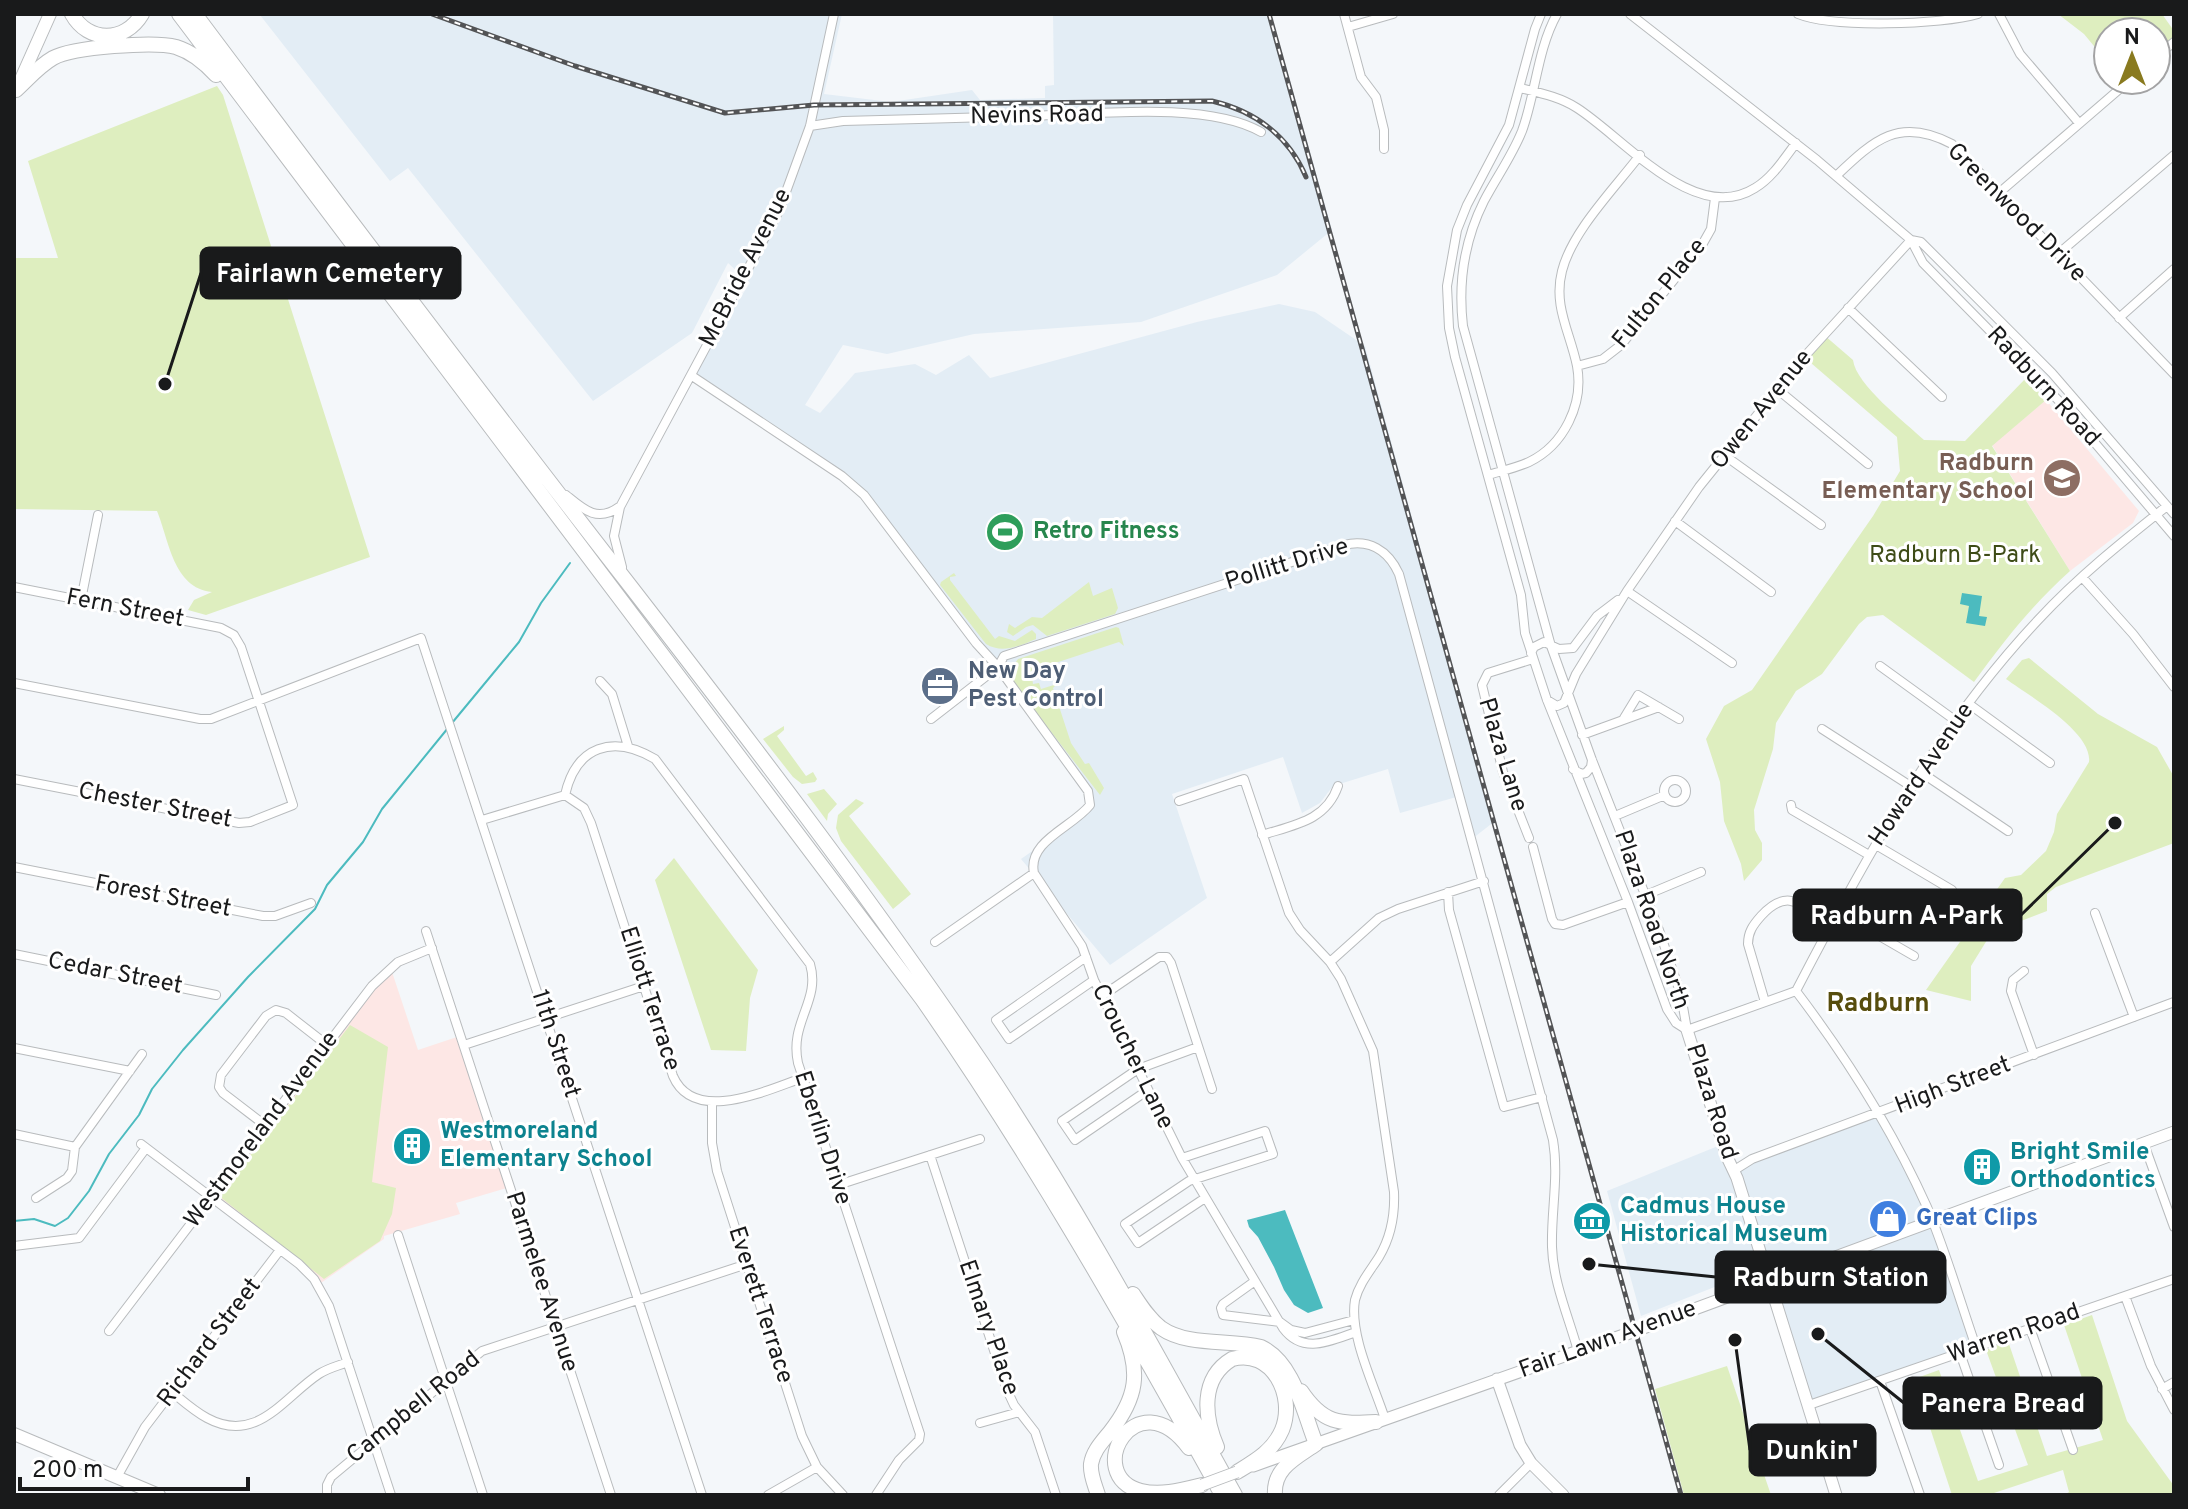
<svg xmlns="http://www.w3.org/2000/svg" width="2188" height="1509" viewBox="0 0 2188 1509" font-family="Overpass,sans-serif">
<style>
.built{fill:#e3edf5}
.education{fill:#fde7e5}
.green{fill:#deeebf}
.water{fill:#4cbbbf}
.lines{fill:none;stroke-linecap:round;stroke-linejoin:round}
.stream{stroke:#4cbbbf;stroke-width:2}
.street-casing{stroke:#b8bbbd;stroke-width:10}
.secondary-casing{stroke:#b8bbbd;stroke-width:13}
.primary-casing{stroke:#b8bbbd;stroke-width:14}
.highway-casing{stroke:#b8bbbd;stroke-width:16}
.street{stroke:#fff;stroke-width:8}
.secondary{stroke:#fff;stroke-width:11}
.primary{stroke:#fff;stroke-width:12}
.highway{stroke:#fff;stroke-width:14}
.rail-casing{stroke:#535456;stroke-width:5}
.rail{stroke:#fff;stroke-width:2;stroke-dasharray:6;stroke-linecap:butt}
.secondary-bridge-casing{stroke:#b8bbbd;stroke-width:13;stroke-linecap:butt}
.secondary-bridge{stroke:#fff;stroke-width:11}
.labels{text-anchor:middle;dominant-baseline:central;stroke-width:6;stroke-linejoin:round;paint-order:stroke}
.street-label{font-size:24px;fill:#191a1b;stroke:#fff}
.education-label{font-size:24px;font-weight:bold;fill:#785e54;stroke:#fff;text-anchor:end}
.leisure-label{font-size:24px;font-weight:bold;fill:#27864d;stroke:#fff;text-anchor:start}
.park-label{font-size:24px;fill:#3e4c17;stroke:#fff}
.service-label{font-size:24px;font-weight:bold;fill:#4e5e75;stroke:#fff;text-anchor:start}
.culture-label{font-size:24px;font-weight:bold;fill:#0d838f;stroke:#fff;text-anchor:start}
.shop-label{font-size:24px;font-weight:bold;fill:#366cbe;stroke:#fff;text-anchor:start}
.neighbourhood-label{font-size:26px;font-weight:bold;fill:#574d0d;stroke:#fff}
.leader{fill:none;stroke:#191a1b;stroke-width:3}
.callout-dot{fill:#191a1b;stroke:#fff;stroke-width:3}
.callout{fill:#191a1b;stroke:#191a1b;stroke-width:3}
.callout-label{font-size:26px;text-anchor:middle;font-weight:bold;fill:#fff}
</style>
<rect width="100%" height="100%" fill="#f4f7fa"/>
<path class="built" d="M842 14 824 94 891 102 972 90 980 100 1045 98V86L1054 85 1053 14H1271L1332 230 1277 275 1141 322 974 334 887 354 843 345 805 405 820 413 855 373 915 364 936 375 969 355 990 378 1197 322 1279 304 1315 312 1365 346 1495 821 1472 839 1460 796 1400 813 1388 769 1333 786 1320 803 1302 813 1283 757 1172 794 1207 898 1110 965 1021 859 1082 816 1091 801 1012 690 854 483 689 375 750 283 728 263 692 333 593 401 408 168 390 181 260 15Z
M1878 1114 1915 1184 1976 1347 1809 1405 1787 1338 1773 1264 1641 1316 1607 1191 1723 1144 1732 1170Z"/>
<path class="education" d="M2046 400 2139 511 2133 523 2070 571 1992 445Z
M392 972 418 1050 460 1036 510 1187 456 1203 460 1214 384 1236V1239L318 1285 211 1197 372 986Z"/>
<path class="green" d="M2058 14H2162L2174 31V42L2156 57V32H2108V63L2084 34Z
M217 86 223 95 370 557 206 615 188 610 194 600 212 592C173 588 169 540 157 511L14 509V258H58L28 161Z
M1824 335 1853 360C1856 385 1905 422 1924 440L1965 441 2026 378 2046 400 1992 446 2070 571C2032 605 2003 642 1974 682L1883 615 1867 617 1859 624 1822 674 1796 691 1776 723 1773 749 1754 810 1755 830 1762 843V860L1744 881 1741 864 1724 821 1720 782 1706 739 1724 706 1752 690 1873 516 1900 471 1897 437 1804 357Z
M954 573 956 576 950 577V580L995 639 999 636 1015 641 1032 630 1036 634V639C1020 646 1002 654 986 644L940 585 941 582Z
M1089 582 1093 596 1112 588 1118 608 1115 614 1047 636 1033 625 1026 627 1013 636 1007 632 1009 624 1015 628 1032 617 1042 618Z
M1116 627 1119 628 1124 646 1119 642 1031 671 1033 684 1039 683 1041 689 1057 684 1053 688 1071 743 1085 764 1089 763 1104 788 1100 795 1024 697 1011 678 1010 670 1018 659Z
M2029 658 2098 714 2157 747 2174 777V843L2056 887 2047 894V911L1992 932 1971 966V1001L1926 990 2005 878 2021 875 2046 851 2054 832 2057 814 2089 762C2093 732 2028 695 2006 679L2022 660Z
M784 726V730L777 736 806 776 813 772 817 779 815 782 802 784 793 777 763 739Z
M824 789 837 804 828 814 827 821 807 794Z
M856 799 864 803 849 816 911 894 893 909 841 841 836 828 838 815Z
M674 858 758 970 750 998 746 1051 711 1050 655 880Z
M350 1025 388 1047 372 1182 396 1188 392 1214 380 1241 324 1279 219 1196Z
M2092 1315 2127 1421 2174 1486V1495H2064L2069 1492 2063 1470 1988 1495H1952L1914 1379 1939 1370 1978 1481 2028 1465 1986 1350 2008 1341 2047 1456 2103 1440 2064 1325Z
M1727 1366 1771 1495H1684L1655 1389Z"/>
<path class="water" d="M1962 593 1982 596 1979 616 1987 617 1985 626 1966 623 1969 606 1960 604Z
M1285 1210 1323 1308 1308 1313 1294 1305 1284 1290 1274 1267 1258 1237 1249 1227 1247 1220Z"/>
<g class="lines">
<path class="stream" d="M452 723 519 642 541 603 570 563
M14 1221 34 1219 55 1226 68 1218 89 1191 109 1154 139 1115 152 1089 183 1050 248 977 315 909 327 885 363 842 382 809 448 728"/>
<g class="street-casing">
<path id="street" d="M1344 14 1361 77 1376 97 1384 130V149
M1541 14 1535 29 1509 125 1467 205 1457 230 1447 286 1449 328 1455 357 1521 595 1525 633 1547 700 1628 902 1667 1009 1676 1023 1687 1030
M1557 14C1537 50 1536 93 1522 131 1512 156 1496 178 1484 201 1464 241 1458 283 1463 326L1551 646 1592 760 1659 930 1681 995 1687 1030
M1630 14 1817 160 1911 240 1921 242 2052 373 2174 514
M1798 14C1832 28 1942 25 1978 14
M1999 14 2020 54 2079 123
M1348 27 1393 14
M2156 57 2174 42
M1520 88C1540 93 1560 97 1577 108 1624 138 1695 226 1755 188 1772 178 1784 159 1796 143
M810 126 843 121C906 119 969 118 1032 116 1096 114 1207 101 1261 132
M1836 176C1874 140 1899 116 1952 144L2174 374
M2000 192 2130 80
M1911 240 1923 263 2061 403 2174 536
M2058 254 2174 155
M1848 308 1942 397
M2119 318 2174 269
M1577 366 1603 359 1621 345 1702 245 1711 229 1715 198
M692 376 842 476 864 495 976 643 998 667 1004 656 1344 545C1369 539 1388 550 1399 574L1553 1140C1559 1177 1551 1211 1552 1247 1553 1282 1569 1318 1578 1351
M1777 389 1868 464
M1724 455 1821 525
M1488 475C1501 471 1516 468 1529 462 1564 445 1584 404 1577 366 1570 332 1553 306 1562 271 1572 231 1615 188 1640 155
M566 495C583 509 597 523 619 507
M1675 521 1771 592
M622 567 614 536 620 507 779 211 810 126 834 14
M2082 577 2133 634 2174 687
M14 587 221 628 234 635 241 647 293 805 250 822 239 823 14 779
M1627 591 1732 663
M81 600 98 515
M1531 653 1534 647 1544 642 1559 649 1573 648 1597 616 1618 600
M1880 666 1956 721
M600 681 612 694 628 746
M14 683 200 719H211L421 638 702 1495
M1547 700 1557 706 1564 703 1576 674 1627 591 1699 487 1804 357 1911 240
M1969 704 2050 763
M1624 718 1638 695 1679 719
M931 719 998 667 1088 791 1090 805C1073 827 1027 841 1034 873L1082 946 1094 980 1182 1158 1283 1328C1303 1355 1330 1341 1356 1332
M1822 729 1912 787
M1582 735 1659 707
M1573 769 1581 774 1586 773 1591 767 1592 760
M1922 773 2008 831
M1664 791a11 11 0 1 1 22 0a11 11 0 1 1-22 0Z
M565 795C576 746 613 734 655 759L810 964C821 1001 789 1022 798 1063L920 1434 919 1440 899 1460 876 1495
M565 795 584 808 591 823 673 1076C694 1125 767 1090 802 1078
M1179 801 1244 779 1289 913 1300 930 1330 962 1341 979 1373 1051 1394 1192C1395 1216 1391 1237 1379 1257 1370 1271 1359 1284 1355 1300 1349 1335 1374 1385 1385 1419
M1791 805 1792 810 1869 855
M1615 816 1665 795
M482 820 565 795
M1262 835C1294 825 1326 821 1338 786
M1529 838 1503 772 1482 685 1488 673 1533 659
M1876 845 1952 890
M1533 847 1552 919 1555 924 1563 925 1628 902
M14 867 263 916H275L311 903
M1448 892 1449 910 1504 1107 1542 1097
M1646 895 1701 872
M1838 912 1914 956
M2095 913 2134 1017
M426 931 611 1495
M935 942 1034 873
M14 954 216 995
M1086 957 996 1020 1009 1039 1094 980
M1330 962 1379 918 1398 909 1484 881
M2024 971 2013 980 2011 991 2034 1055
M1796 991C1846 1057 1893 1131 1927 1207 1946 1252 1960 1301 1976 1347
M1102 996 1159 957H1167L1171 963 1212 1089
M1765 1002 1748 944C1748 932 1753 925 1761 916 1788 886 1802 906 1831 923
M1687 1030 1796 991C1864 860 1937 727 2039 619 2078 577 2123 541 2167 506
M464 1045 644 986
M14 1048 130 1071
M1148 1090 1075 1140 1062 1121 1138 1069 1198 1047
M712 1102V1143L717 1171 802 1436 817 1467 843 1495
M266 1126 223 1093 219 1087 221 1075 266 1016 276 1010 286 1013 327 1045
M14 1134 75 1147
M141 1144 299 1264 314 1279 329 1306 391 1495
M2144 1144 2174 1227
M930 1155 1007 1390 1014 1405 1035 1432 1056 1495
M1182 1158 1265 1131 1273 1154 1189 1181 1125 1224 1138 1243 1205 1198
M1733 1171 1752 1159 2174 1002
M838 1185 980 1139
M36 1198 67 1178 72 1171 75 1147 142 1054
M398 1235 483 1495
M14 1246 79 1238 146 1148
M1255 1281 1223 1304 1221 1308 1223 1315 1280 1322 1291 1330 1305 1333 1354 1320
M2125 1296 2151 1366 2174 1410
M2030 1328 2073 1450
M109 1331 372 986 398 962 432 948
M1960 1353 1999 1465
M1880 1381 1920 1495
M2162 1389 2174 1382
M172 1392C183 1401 194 1411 207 1418 257 1445 284 1397 319 1374 328 1368 338 1366 348 1362
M1809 1405 2174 1279
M980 1423 1019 1412
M117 1477 145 1427 280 1250
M327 1495V1485L331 1477 482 1351 747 1264
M768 1495 817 1467
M1499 1495 1531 1463"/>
</g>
<g class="secondary-casing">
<path id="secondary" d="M1687 1030 1728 1159 1737 1178 1836 1495
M1497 1379 1520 1445 1531 1463 1563 1495
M1253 1466 1635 1331 2174 1132"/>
</g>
<g class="primary-casing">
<path id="primary" d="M17 88 50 14
M14 1434 159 1495"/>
</g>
<g class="highway-casing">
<path id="highway" d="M72 14C88 43 125 43 142 14
M179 14 922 999C1033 1158 1128 1325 1222 1495
M195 14C339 206 483 397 631 587 751 742 872 900 982 1063 1075 1202 1154 1349 1235 1495
M16 90C28 79 39 66 53 58 73 47 154 41 176 47 192 52 205 63 216 75
M1133 1294C1141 1306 1149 1319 1161 1328 1188 1347 1230 1339 1261 1347 1294 1363 1303 1411 1316 1444 1296 1458 1273 1468 1275 1495
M1301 1391C1323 1424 1339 1424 1376 1422
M1217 1447C1204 1417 1200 1378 1232 1359 1272 1348 1296 1396 1282 1430 1273 1451 1255 1461 1237 1472
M1189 1448C1136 1377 1081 1475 1141 1491 1161 1496 1182 1490 1202 1485
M1098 1495C1095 1485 1090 1475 1091 1464 1093 1451 1102 1442 1110 1432 1137 1398 1141 1372 1124 1332"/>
</g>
<use href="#street" class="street"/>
<use href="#secondary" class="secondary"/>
<use href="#primary" class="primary"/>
<use href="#highway" class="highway"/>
<g class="rail-casing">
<path id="rail" d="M432 14 575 66 725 113 814 105 1212 101C1255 111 1289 136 1306 177
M1269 14 1681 1495"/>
</g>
<use href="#rail" class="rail"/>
<g class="secondary-bridge-casing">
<path id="secondary-bridge" d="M1202 1485 1237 1472"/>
</g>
<use href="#secondary-bridge" class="secondary-bridge"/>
</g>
<defs>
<g id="school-disc" transform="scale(2)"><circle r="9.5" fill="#8d6e63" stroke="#fff"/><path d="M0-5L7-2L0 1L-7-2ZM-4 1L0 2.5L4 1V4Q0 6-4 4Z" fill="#fff"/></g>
<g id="stadium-disc" transform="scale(2)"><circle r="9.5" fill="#2e9e5b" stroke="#fff"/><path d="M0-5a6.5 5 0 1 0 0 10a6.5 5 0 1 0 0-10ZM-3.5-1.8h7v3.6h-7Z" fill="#fff"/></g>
<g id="office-disc" transform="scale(2)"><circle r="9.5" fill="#5c6f8a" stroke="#fff"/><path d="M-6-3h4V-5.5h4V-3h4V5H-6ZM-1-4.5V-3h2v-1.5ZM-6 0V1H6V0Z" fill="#fff"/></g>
<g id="building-disc" transform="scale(2)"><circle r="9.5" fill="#0f9aa8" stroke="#fff"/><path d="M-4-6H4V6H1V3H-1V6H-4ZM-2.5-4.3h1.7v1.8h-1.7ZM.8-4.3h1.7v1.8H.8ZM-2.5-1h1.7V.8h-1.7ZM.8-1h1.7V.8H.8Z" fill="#fff"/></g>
<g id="shop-disc" transform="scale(2)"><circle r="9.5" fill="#3f7fe0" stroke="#fff"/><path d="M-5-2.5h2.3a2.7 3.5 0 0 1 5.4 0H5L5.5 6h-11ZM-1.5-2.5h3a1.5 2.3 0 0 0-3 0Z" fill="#fff"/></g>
<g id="museum-disc" transform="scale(2)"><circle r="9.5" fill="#0f9aa8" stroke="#fff"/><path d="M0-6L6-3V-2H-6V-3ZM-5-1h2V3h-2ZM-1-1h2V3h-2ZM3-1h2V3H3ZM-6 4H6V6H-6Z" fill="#fff"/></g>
</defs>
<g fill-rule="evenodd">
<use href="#school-disc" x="2062" y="478"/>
<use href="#stadium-disc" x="1005" y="532"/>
<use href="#office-disc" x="940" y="686"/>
<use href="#building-disc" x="412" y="1146"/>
<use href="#building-disc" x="1982" y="1167"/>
<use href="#shop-disc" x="1888" y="1219"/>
<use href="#museum-disc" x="1592" y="1221"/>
</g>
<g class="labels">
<g class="street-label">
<text transform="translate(1037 116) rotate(-1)">Nevins Road</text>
<text transform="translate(2016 213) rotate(45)">Greenwood Drive</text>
<text transform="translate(746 268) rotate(-63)">McBride Avenue</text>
<text transform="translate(1660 294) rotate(-51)">Fulton Place</text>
<text transform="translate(2043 387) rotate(47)">Radburn Road</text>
<text transform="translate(1762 410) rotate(-51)">Owen Avenue</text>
<text transform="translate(1287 565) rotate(-17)">Pollitt Drive</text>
<text transform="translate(125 609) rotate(11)">Fern Street</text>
<text transform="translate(1502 755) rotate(73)">Plaza Lane</text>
<text transform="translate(1922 775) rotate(-56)">Howard Avenue</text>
<text transform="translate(155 806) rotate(11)">Chester Street</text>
<text transform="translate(163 897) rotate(11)">Forest Street</text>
<text transform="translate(1651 920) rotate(71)">Plaza Road North</text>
<text transform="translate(115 974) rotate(11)">Cedar Street</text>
<text transform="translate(649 999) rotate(72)">Elliott Terrace</text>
<text transform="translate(555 1044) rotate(72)">11th Street</text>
<text transform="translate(1132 1057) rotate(64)">Croucher Lane</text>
<text transform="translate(1953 1086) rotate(-21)">High Street</text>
<text transform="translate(1711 1102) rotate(72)">Plaza Road</text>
<text transform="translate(262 1130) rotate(-53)">Westmoreland Avenue</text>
<text transform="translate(822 1138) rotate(72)">Eberlin Drive</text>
<text transform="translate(541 1282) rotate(72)">Parmelee Avenue</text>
<text transform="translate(760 1305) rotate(72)">Everett Terrace</text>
<text transform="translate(988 1328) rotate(71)">Elmary Place</text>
<text transform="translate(2014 1334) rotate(-19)">Warren Road</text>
<text transform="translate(1608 1340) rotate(-20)">Fair Lawn Avenue</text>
<text transform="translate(210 1343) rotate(-53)">Richard Street</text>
<text transform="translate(414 1408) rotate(-39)">Campbell Road</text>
</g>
<g class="education-label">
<text x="2034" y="464">Radburn<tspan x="2034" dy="28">Elementary School</tspan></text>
</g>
<g class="leisure-label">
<text x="1033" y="532">Retro Fitness</text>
</g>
<g class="park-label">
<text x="1955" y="556">Radburn B-Park</text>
</g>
<g class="service-label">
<text x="968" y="672">New Day<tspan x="968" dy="28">Pest Control</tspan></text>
</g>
<g class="culture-label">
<text x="440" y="1132">Westmoreland<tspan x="440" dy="28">Elementary School</tspan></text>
<text x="2010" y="1153">Bright Smile<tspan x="2010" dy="28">Orthodontics</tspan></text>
<text x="1620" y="1207">Cadmus House<tspan x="1620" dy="28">Historical Museum</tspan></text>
</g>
<g class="shop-label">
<text x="1916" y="1219">Great Clips</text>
</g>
<g class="neighbourhood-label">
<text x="1878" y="1004">Radburn</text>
</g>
</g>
<path class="leader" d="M165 384L201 273M2115 823L2021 915M1589 1264L1716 1277M1818 1334L1904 1403M1735 1340L1750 1450"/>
<g class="callout-dot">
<circle cx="165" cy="384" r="8"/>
<circle cx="2115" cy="823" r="8"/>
<circle cx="1589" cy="1264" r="8"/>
<circle cx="1818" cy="1334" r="8"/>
<circle cx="1735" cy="1340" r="8"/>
</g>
<g class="callout">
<rect x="201" y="248" width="259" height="50" rx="8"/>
<rect x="1794" y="890" width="227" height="50" rx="8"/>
<rect x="1716" y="1252" width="229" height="50" rx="8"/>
<rect x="1904" y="1378" width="197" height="50" rx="8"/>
<rect x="1750" y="1425" width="125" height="50" rx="8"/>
</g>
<g class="callout-label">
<text x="330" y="282">Fairlawn Cemetery</text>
<text x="1907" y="924">Radburn A-Park</text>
<text x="1831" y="1286">Radburn Station</text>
<text x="2003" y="1412">Panera Bread</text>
<text x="1812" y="1459">Dunkin'</text>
</g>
<rect width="2188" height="1509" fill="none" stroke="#191a1b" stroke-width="32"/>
<g transform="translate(2132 56)"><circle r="38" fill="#ffffff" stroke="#a3a3a4" stroke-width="2"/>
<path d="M0-6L14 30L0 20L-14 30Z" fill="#897a1f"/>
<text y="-12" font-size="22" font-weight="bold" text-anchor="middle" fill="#191a1b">N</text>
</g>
<path d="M20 1477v12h228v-12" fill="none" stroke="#191a1b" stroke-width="4"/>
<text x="32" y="1477" font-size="24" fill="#191a1b" stroke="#ffffff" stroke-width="6" paint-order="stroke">200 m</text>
</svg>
